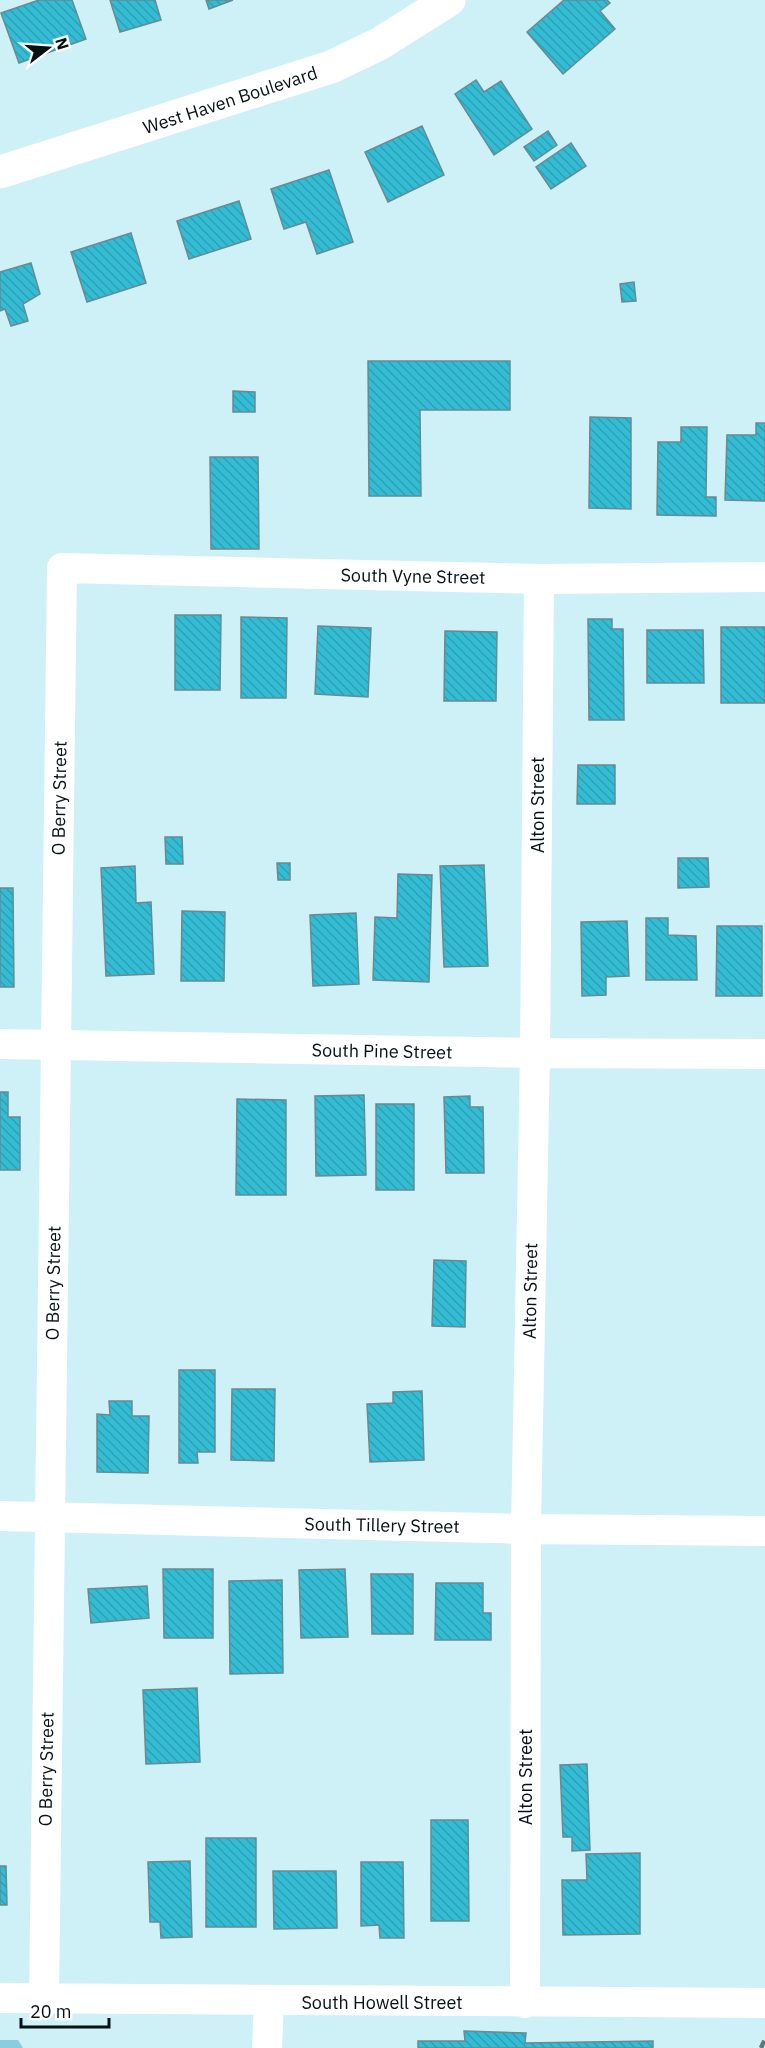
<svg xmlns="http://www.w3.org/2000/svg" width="765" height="2048" viewBox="0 0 765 2048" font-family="'IBM Plex Sans',sans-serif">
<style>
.garden{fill:#88cedc}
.building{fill:url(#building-back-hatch);stroke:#6a8990;stroke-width:1.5}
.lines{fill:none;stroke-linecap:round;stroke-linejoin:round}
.street{stroke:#fff;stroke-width:30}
.secondary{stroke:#fff;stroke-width:33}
.rail{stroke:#61777b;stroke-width:4.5;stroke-dasharray:8 8;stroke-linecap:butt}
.labels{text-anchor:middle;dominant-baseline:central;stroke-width:4.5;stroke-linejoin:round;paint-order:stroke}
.street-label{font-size:18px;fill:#051012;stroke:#fff}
</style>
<defs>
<pattern id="building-back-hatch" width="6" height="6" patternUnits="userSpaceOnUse" patternTransform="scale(1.5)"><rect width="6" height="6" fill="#33bcd4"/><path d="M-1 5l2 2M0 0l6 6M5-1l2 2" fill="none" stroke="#2ca1b5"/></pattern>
</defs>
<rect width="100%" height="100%" fill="#cef0f7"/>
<path class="garden" d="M0 2040H18L23 2048H0Z"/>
<path class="building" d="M39 0H72L86 39 19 63 1 13Z
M110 0H155L161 20 120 32Z
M206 0H233L209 9Z
M564 0H607L610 3 600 11 615 29 563 74 527 32Z
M476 80 484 92 501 81 532 129 494 155 455 94Z
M422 126 444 175 388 202 365 152Z
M548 131 557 145 534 161 524 147Z
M571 143 586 166 551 189 536 167Z
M329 170 353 242 317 254 306 222 284 229 271 189Z
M239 201 251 239 189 259 177 221Z
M131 233 146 283 87 302 71 252Z
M31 263 40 294 23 304 28 321 11 326 5 309 0 311V272Z
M634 282 636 301 622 302 620 284Z
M368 361H510V410H420L421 496H369Z
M233 391 255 392V412H233Z
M590 417 631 418V509L589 508Z
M756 423H765V501L725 500 727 435H756Z
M681 427H707L706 497H716V516L657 515 658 442H681Z
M210 457H258L259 549H211Z
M175 615H221L220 690H175Z
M241 617 287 618 286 698H241Z
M588 619H612V629H623L624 720H589Z
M318 626 371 628 368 697 315 694Z
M721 627H765V703H721Z
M647 630H703L704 683H647Z
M445 631 497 632 496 701H444Z
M578 765H615V804H577Z
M165 837H182L183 864H166Z
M678 858H708L709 887 678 888Z
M277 863H290V880H278Z
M484 865 488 966 444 967 440 866Z
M135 866 136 903 151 902 154 974 106 976 101 868Z
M398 874 432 875 429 982 373 980 375 917 397 918Z
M0 888H13L14 987H0Z
M182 911 225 912 224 981H181Z
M356 913 359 984 313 986 310 915Z
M646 918H668V935L696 936 697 980H646Z
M627 921 629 976 606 977V995L582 996 581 922Z
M717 926H762V996H716Z
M0 1092H8V1117H20V1170H0Z
M364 1095 366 1175 316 1176 315 1096Z
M470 1096V1107H483L484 1173H446L444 1097Z
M237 1099 286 1100V1195H236Z
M376 1104H414V1190H376Z
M434 1260 466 1261 465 1327 432 1326Z
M179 1370H215V1452H197L198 1463H179Z
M232 1389H275L274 1461 231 1460Z
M422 1391 424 1460 370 1462 367 1404 393 1403V1392Z
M109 1401H132V1416H149L148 1473 97 1472V1414L110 1415Z
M163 1569H213V1638H164Z
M345 1569 348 1637 301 1638 299 1570Z
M371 1574H413V1634H372Z
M282 1580 283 1673 230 1674 229 1581Z
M436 1583H483V1613H491V1640H435Z
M147 1586 149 1618 91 1623 88 1589Z
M197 1688 200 1762 146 1764 143 1690Z
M587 1764 590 1850 572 1851V1837H563L560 1765Z
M431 1820H468L469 1921H431Z
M206 1838H256V1927H206Z
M640 1853V1934L563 1935 562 1880H587L586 1854Z
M190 1861 192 1937 161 1938 160 1922H150L148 1862Z
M361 1862H403L404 1938H380L379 1925 361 1926Z
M0 1866H6L7 1905H0Z
M273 1871H336L337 1928 274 1929Z
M464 2031 526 2033 525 2043 653 2041V2048H418V2041H465Z"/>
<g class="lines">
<path class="street" d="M0 1044 535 1053 765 1054
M0 1516 526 1529 765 1531
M0 1998 765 2003
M44 1999 62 568 539 579 765 577
M525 2003 526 1529 535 1053 539 579
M267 2048 269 2001"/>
<path class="secondary" d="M0 172 331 67 379 44 449 0"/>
<path class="rail" d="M761 2048 765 2039"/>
</g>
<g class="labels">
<g class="street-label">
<text transform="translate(230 100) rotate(-18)">West Haven Boulevard</text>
<text transform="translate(413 576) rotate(1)">South Vyne Street</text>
<text transform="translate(59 798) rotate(-89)">O Berry Street</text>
<text transform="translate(537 805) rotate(-90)">Alton Street</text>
<text transform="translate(382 1051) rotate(1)">South Pine Street</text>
<text transform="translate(53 1283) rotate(-89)">O Berry Street</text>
<text transform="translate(530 1291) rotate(-89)">Alton Street</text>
<text transform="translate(382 1525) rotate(1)">South Tillery Street</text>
<text transform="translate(46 1769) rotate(-89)">O Berry Street</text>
<text transform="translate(525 1777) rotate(-90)">Alton Street</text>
<text x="382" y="2002">South Howell Street</text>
</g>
</g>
<g transform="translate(48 48) rotate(73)" stroke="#ffffff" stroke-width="4.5" paint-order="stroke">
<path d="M0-4.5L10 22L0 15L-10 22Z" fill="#051012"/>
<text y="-9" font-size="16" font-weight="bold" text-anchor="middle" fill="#051012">N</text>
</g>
<path d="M21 2018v9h88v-9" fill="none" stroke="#051012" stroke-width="3"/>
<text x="30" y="2018" font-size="18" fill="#051012" stroke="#ffffff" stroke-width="4.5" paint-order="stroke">20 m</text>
</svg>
